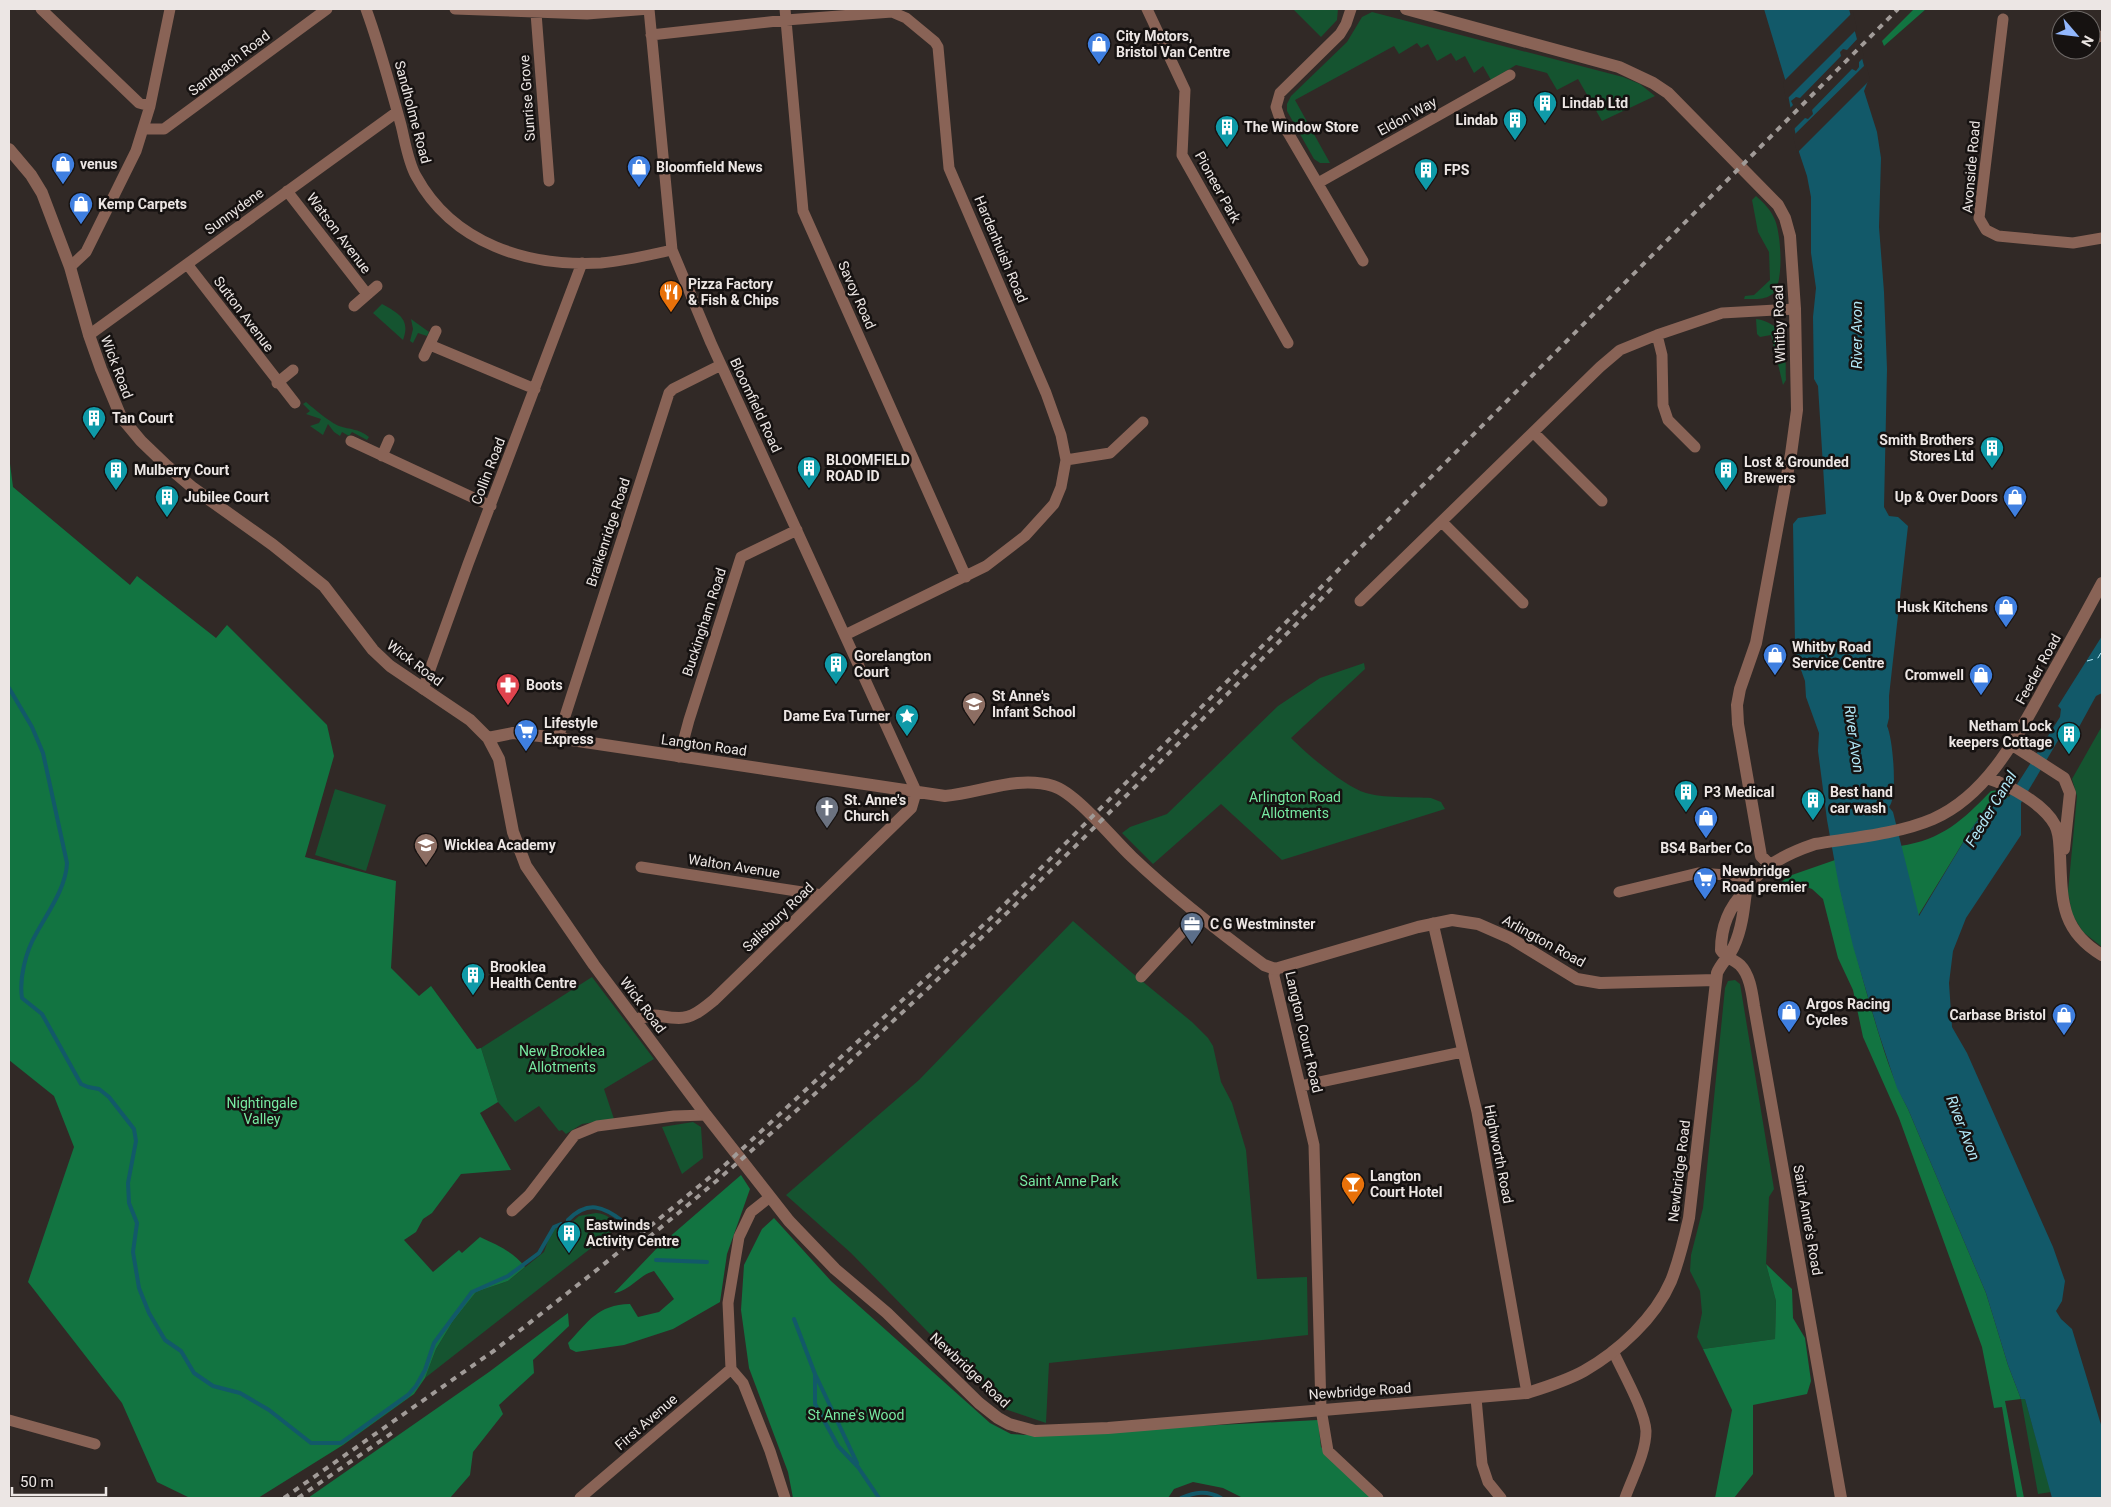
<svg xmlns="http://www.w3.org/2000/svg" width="2111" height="1507" viewBox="0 0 2111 1507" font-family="Roboto,sans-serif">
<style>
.green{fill:#155430}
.forest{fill:#127441}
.water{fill:#125969}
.pier{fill:#312926}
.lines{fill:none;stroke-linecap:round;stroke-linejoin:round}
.stream{stroke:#125969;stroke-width:4}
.ferry{stroke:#b2e8f7;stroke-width:1;stroke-dasharray:6 5;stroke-linecap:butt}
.minor{stroke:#896356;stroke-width:11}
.tertiary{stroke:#896356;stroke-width:12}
.rail{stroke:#a19b98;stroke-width:4;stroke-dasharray:6 6;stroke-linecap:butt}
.labels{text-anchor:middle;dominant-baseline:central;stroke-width:5;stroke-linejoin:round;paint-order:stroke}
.poi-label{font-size:14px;font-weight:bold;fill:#ece6e4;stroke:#161211;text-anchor:start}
.street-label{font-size:14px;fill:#ece6e4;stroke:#161211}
.park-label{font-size:14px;fill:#77eaa2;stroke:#161211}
.water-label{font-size:15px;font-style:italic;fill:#b2e8f7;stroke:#161211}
</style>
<rect width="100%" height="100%" fill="#312926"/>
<path class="green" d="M1293 9H1338L1337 20 1321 37Z
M1372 12 1623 77 1640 84 1655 96 1602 121 1578 79 1557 90 1547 73 1516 65 1491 80 1483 66 1474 73 1465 56 1456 61 1451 53 1437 61 1428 44 1421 48 1417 43 1399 54 1394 46 1295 100 1330 163H1320L1314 159 1287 111V104L1291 96 1347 42 1362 17Z
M1756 196C1764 203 1771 210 1775 220 1781 234 1785 287 1771 295 1764 300 1753 299 1744 299L1745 296 1754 295 1770 280 1769 252 1758 232 1752 200Z
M382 304C398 313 411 319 403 340L373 313Z
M411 319 429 332 427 336 418 333 413 343 410 341 413 329Z
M1756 319C1790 324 1785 354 1786 380L1783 385 1771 335 1760 337 1757 334Z
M306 402C313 408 331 423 339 426 351 430 357 428 369 437L367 440 352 432 349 436 342 432 340 436 334 432 328 424 323 435 310 426 319 423 321 419 306 414 310 411 303 404Z
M1364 663 1365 669 1291 738C1307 754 1345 787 1366 793 1381 798 1414 797 1431 798L1441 802 1445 809 1282 860 1221 804 1153 864 1122 833 1130 827 1167 814 1278 706 1320 678Z
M2102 726V947L2083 932 2072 914 2068 892 2077 796 2072 779Z
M335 789 386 805 366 871 315 855Z
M1073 921 1131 972 1192 1022 1208 1038 1213 1046 1221 1082 1232 1103 1246 1150 1257 1279 1307 1277 1308 1335 1049 1363 1046 1423 1002 1408 851 1253 786 1195 919 1080Z
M592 977 654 1059 604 1089 614 1119 582 1124 566 1134 562 1130 559 1131 539 1106 515 1122 498 1102 481 1048Z
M1735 980 1740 984 1774 1189 1769 1197 1766 1264 1776 1301 1775 1339 1703 1349 1697 1337 1702 1313 1700 1291 1690 1271 1691 1255 1703 1208 1725 988 1728 981Z
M693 1122 701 1127 703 1158 682 1174 662 1127Z
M596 1213C608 1214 611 1219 618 1227L425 1378 436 1349 453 1321 476 1292 508 1281 544 1252 551 1232 556 1228 570 1224 579 1216Z
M2021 1399H2025L2051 1492 2038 1494Z"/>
<path class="forest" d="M1914 9H1926L1884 46 1882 41Z
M9 456 13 487 130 585 137 576 216 638 227 625 327 725 334 756 305 857 396 881 391 968 419 996 431 986 477 1049 481 1048 498 1102 480 1113 511 1170 461 1174 432 1213 423 1219 416 1232 404 1240 433 1272 459 1250 462 1253 480 1237C497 1245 514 1252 525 1267L508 1281 476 1292 453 1321 436 1349 425 1378 414 1394 343 1445 258 1498H190L157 1482 122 1403 28 1282 74 1147 54 1096 9 1060Z
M1999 790 2009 797 1990 802 1970 831 1918 916 1900 846C1942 840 1963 820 1991 791Z
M1835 860C1843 908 1856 954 1869 1001 1880 1038 1890 1075 1908 1109L1986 1293 2008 1365 2021 1399 2005 1401 2024 1498H2017L2002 1407 1994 1408 1982 1347 1899 1118 1863 1037 1853 990 1838 958 1823 899 1812 889 1796 883 1772 889 1789 876Z
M741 1175 750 1189 727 1254 720 1302 673 1329 624 1345 576 1352 570 1349 568 1343C589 1321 597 1305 630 1304L638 1317 659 1312 674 1299 654 1271C639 1275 630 1291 614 1293L659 1246Z
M774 1218 831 1281 990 1423 1011 1434 1025 1435 1318 1420 1321 1447 1372 1498H1243L1223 1488 1193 1482 1174 1489 1168 1498H793L788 1472 749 1368 741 1310 744 1265 762 1229Z
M1766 1264 1792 1289 1793 1318 1805 1338 1811 1381 1807 1394 1753 1405V1474L1734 1498H1715L1732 1410 1703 1349 1775 1339 1776 1301Z
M568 1313 569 1326 533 1360 534 1373 499 1405 503 1414 473 1452 470 1475 450 1498H308L489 1372Z"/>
<path class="water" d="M1764 9H1849L1868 81 1864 91 1877 132 1881 158 1879 227 1884 292 1887 369 1884 507 1889 516 1898 517 1908 526 1889 696V718L1887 726C1893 738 1898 798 1889 807L1893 812 1919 916 1970 831 1990 802 2009 797 2060 717 2061 709 2058 706 2102 636V693L2096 696 2079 727 2069 722 2021 803V835L1966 918 1953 951 1949 983 1952 1027 1967 1053 2053 1247 2065 1281 2062 1301 2056 1311 2061 1319 2072 1329 2102 1428V1498H2052L2025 1399H2021L2008 1365 1986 1293 1908 1109 1897 1088 1878 1031 1853 946 1839 886 1827 820 1818 751 1819 733 1806 697 1805 681 1796 656 1795 644 1793 524 1798 518 1826 514 1818 386 1814 379 1813 317 1816 288 1811 253V197L1807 176 1799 152 1785 79Z"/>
<path class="pier" d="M1853 12 1857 29 1786 100 1783 82Z
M1859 37 1864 57 1859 62V67L1856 71 1852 69 1812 110 1813 114 1808 119 1805 118 1792 131 1788 110 1793 105 1791 101 1796 97 1800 98 1841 56 1840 52 1843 49 1847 50Z
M1866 64 1870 80 1797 153 1793 136Z"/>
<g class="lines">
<path class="stream" d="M9 688 32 727 43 753 67 863C66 888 48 912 36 934 26 951 19 978 22 998L42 1014 81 1084 88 1087 99 1089 109 1097 134 1129 136 1141 128 1183 129 1203 137 1223 133 1252 139 1288 149 1313 165 1340 181 1351 194 1373 213 1386 240 1393 269 1410 311 1443H341L408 1395 416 1386 425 1370 434 1343 472 1292 508 1276 539 1253 554 1227 561 1224
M568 1220C588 1200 603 1206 624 1222
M656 1260 707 1262
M794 1319 815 1374V1404L838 1446 858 1467 879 1498
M816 1376 857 1463
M1181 1498C1195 1492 1207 1490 1221 1498"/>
<path class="ferry" d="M2087 661 2098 658 2102 651"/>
<path class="minor" d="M41 9 139 103 150 106
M366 9C380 47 390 86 401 125 405 141 408 162 416 176 453 244 528 267 601 263 625 261 649 255 672 250
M455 9 587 14 649 9
M649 9 672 250 711 343 916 791
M785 9 803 211 966 577
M1147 9 1185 90 1182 155 1288 343
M1351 9 1346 24 1340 34 1280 93 1276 107 1280 119 1363 261
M536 13 549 181
M2003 19 1979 218 1986 230 1998 236 2073 243 2102 238
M651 35 786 20 892 12 906 18 935 42 938 47 949 168 1046 393 1061 435 1066 460 1061 487 1054 504 1025 536 986 566 845 635
M2091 39 2102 36
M144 129H164L327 9
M1318 183 1510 75
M287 191 367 294
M187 264 295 403
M70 267 86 252 136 151 150 106 170 9
M354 306 377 286
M89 335 397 112
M1657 335 1662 355 1663 405 1668 420 1695 447
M430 345 535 389
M424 356 436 331
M277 383 293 370
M1534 433 1602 501
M351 441 491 506
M382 456 389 440
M1066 460 1110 453 1143 422
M1442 522 1523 603
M1360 601 1600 367 1620 350 1657 335 1722 313 1795 309
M423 689 468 564 582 263
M558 738 669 393 673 389 721 365
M679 757 689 720 741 557 797 530
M641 867 822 895
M1619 892 1698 873 1756 877
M1433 923 1477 1112 1527 1393
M1275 969 1274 976 1314 1145 1321 1409 1328 1451 1378 1498
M1141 977 1198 915
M1301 1086 1462 1052
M770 1197 751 1212 739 1237 728 1303 731 1369 743 1383 770 1451 785 1498
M512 1211 529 1195 575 1135 597 1126 674 1116 706 1115
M1613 1351C1622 1371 1645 1411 1646 1431 1646 1453 1632 1478 1625 1498
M1476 1398 1482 1464 1488 1482 1501 1498
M9 1420 95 1444
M580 1498 731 1369"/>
<path class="tertiary" d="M1406 9 1619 67 1653 83 1668 93 1778 205 1785 218 1790 236 1795 309 1797 410 1791 454 1756 643 1740 689 1737 705 1738 724 1761 856 1770 865
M9 149 31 175 42 193 70 267 89 335 101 369 121 417 141 441 166 465 193 488 273 545 324 586 373 650 390 666 470 720 488 738 499 759 513 832 526 866 594 965 706 1115 789 1221 835 1269 887 1313 979 1403 998 1418 1009 1424 1035 1431 1108 1428 1527 1393C1546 1387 1566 1381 1584 1371 1619 1351 1655 1318 1671 1281 1679 1261 1684 1240 1689 1218L1717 973C1721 963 1730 956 1734 946 1742 929 1744 908 1746 891
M488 738 513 733 558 738 945 796C981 793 1017 775 1053 786 1076 793 1113 839 1132 857 1173 896 1218 931 1264 965L1275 969 1418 927 1452 920 1478 924 1510 938 1577 979 1600 983 1716 980
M2011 744 2064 778 2070 793 2064 849
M1987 778C2009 785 2044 804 2055 825 2060 834 2059 845 2060 855 2062 899 2060 930 2102 955
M636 1020C657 1011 658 1018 679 1018 693 1018 704 1008 714 1000L911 808 916 791
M1841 1498 1754 1006C1752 993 1750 975 1740 965 1733 959 1726 958 1721 950 1721 927 1729 907 1745 891 1750 887 1752 880 1757 876 1772 861 1794 851 1815 844 1852 838 1898 834 1933 819 1990 794 2020 731 2049 679 2067 647 2085 615 2102 583"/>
<path class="rail" d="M649 1237C733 1169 813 1097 891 1023 1043 882 1188 734 1334 586
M284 1498 495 1350 598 1269 726 1164 994 915 1898 9
M298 1498 395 1431"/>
</g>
<defs>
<g id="shop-pin" transform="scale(1.25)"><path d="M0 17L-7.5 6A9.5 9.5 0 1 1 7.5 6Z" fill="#3f7fe0" stroke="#161211"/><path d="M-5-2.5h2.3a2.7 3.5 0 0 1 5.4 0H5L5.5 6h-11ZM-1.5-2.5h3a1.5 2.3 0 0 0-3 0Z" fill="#fff"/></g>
<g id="building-pin" transform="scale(1.25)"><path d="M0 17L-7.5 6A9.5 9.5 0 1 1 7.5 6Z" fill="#0f9aa8" stroke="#161211"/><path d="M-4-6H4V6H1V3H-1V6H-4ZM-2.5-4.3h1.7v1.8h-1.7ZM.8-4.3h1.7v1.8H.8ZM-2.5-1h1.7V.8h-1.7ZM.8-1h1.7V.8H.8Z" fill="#fff"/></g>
<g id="restaurant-pin" transform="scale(1.25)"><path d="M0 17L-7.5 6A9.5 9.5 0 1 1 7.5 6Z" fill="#e8710a" stroke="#161211"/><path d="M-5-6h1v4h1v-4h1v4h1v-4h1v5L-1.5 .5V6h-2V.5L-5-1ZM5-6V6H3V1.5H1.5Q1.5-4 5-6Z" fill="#fff"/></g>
<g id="pharmacy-pin" transform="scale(1.25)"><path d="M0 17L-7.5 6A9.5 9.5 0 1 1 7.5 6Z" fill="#e0444e" stroke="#161211"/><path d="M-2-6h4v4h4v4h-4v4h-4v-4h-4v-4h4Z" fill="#fff"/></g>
<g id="school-pin" transform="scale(1.25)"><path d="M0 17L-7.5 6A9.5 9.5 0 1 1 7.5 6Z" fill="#8d6e63" stroke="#161211"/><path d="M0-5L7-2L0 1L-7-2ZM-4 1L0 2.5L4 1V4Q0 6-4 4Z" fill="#fff"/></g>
<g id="sight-pin" transform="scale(1.25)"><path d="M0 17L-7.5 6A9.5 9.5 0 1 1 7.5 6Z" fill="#0f9aa8" stroke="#161211"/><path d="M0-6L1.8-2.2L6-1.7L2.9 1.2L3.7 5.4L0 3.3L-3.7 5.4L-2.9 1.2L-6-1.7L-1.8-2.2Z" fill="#fff"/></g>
<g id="supermarket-pin" transform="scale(1.25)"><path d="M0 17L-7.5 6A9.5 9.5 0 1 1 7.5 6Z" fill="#3f7fe0" stroke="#161211"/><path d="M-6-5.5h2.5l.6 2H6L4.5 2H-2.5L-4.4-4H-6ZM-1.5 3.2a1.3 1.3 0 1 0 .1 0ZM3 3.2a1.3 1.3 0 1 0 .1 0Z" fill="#fff"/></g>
<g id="church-pin" transform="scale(1.25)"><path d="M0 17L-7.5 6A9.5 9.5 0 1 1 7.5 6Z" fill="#6b7280" stroke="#161211"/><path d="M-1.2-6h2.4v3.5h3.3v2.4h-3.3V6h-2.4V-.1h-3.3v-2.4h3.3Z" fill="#fff"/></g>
<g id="office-pin" transform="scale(1.25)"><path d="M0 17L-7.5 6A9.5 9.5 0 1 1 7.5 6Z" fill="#5c6f8a" stroke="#161211"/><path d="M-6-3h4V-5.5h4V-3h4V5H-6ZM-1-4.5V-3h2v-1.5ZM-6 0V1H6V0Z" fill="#fff"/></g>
<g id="bar-pin" transform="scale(1.25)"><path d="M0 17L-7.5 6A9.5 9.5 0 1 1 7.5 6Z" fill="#e8710a" stroke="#161211"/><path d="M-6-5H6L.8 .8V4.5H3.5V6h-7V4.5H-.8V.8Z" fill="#fff"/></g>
</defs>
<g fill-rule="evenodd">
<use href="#shop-pin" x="1099" y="44"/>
<use href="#building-pin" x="1545" y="103"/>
<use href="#building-pin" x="1515" y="120"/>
<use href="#building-pin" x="1227" y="127"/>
<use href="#shop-pin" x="63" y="164"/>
<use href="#shop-pin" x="639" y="167"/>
<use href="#building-pin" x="1426" y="170"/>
<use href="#shop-pin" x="81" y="204"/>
<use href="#restaurant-pin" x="671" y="292"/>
<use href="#building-pin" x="94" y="418"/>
<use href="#building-pin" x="1992" y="448"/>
<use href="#building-pin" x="809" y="468"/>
<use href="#building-pin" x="116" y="470"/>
<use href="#building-pin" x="1726" y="470"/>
<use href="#building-pin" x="167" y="497"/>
<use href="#shop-pin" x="2015" y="497"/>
<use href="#shop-pin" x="2006" y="607"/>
<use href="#shop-pin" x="1775" y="655"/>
<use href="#building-pin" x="836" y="664"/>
<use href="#shop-pin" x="1981" y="675"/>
<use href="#pharmacy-pin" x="508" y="685"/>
<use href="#school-pin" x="974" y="704"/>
<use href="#sight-pin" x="907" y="716"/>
<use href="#supermarket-pin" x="526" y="731"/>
<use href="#building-pin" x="2069" y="734"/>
<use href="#building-pin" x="1686" y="792"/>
<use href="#building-pin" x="1813" y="800"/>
<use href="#church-pin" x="827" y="808"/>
<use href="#shop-pin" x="1706" y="818"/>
<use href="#school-pin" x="426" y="845"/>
<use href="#supermarket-pin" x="1705" y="879"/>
<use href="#office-pin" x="1192" y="924"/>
<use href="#building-pin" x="473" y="975"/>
<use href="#shop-pin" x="1789" y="1012"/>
<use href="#shop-pin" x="2064" y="1015"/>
<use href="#bar-pin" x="1353" y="1184"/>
<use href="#building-pin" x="569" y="1233"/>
</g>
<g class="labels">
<g class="poi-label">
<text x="1116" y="36">City Motors,<tspan x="1116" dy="16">Bristol Van Centre</tspan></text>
<text x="1562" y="103">Lindab Ltd</text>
<text x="1498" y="120" text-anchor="end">Lindab</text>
<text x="1244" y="127">The Window Store</text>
<text x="80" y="164">venus</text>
<text x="656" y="167">Bloomfield News</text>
<text x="1444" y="170">FPS</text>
<text x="98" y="204">Kemp Carpets</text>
<text x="688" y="284">Pizza Factory<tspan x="688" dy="16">&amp; Fish &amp; Chips</tspan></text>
<text x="112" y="418">Tan Court</text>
<text x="1974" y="440" text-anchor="end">Smith Brothers<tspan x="1974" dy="16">Stores Ltd</tspan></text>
<text x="826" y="460">BLOOMFIELD<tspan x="826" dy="16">ROAD ID</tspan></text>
<text x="1744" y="462">Lost &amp; Grounded<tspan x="1744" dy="16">Brewers</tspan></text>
<text x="134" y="470">Mulberry Court</text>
<text x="184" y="497">Jubilee Court</text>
<text x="1998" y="497" text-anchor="end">Up &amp; Over Doors</text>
<text x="1988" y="607" text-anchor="end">Husk Kitchens</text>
<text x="1792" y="647">Whitby Road<tspan x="1792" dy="16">Service Centre</tspan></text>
<text x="854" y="656">Gorelangton<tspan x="854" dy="16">Court</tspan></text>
<text x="1964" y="675" text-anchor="end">Cromwell</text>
<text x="526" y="685">Boots</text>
<text x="992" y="696">St Anne's<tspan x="992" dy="16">Infant School</tspan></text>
<text x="890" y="716" text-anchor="end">Dame Eva Turner</text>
<text x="544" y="723">Lifestyle<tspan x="544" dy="16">Express</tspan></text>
<text x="2052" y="726" text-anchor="end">Netham Lock<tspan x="2052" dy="16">keepers Cottage</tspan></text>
<text x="1704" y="792">P3 Medical</text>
<text x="1830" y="792">Best hand<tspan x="1830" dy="16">car wash</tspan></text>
<text x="844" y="800">St. Anne's<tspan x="844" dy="16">Church</tspan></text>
<text x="444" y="845">Wicklea Academy</text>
<text x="1706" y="848" text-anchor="middle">BS4 Barber Co</text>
<text x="1722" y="871">Newbridge<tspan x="1722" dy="16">Road premier</tspan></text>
<text x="1210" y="924">C G Westminster</text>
<text x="490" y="967">Brooklea<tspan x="490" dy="16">Health Centre</tspan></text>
<text x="1806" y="1004">Argos Racing<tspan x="1806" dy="16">Cycles</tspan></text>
<text x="2046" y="1015" text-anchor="end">Carbase Bristol</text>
<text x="1370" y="1176">Langton<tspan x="1370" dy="16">Court Hotel</tspan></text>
<text x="586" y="1225">Eastwinds<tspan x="586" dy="16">Activity Centre</tspan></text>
</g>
<g class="street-label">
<text transform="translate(229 63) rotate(-37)">Sandbach Road</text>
<text transform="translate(527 98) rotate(-94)">Sunrise Grove</text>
<text transform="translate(413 112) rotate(75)">Sandholme Road</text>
<text transform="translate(1407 116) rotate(-29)">Eldon Way</text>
<text transform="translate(1971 167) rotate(-85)">Avonside Road</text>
<text transform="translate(1218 187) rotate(61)">Pioneer Park</text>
<text transform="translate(234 211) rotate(-36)">Sunnydene</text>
<text transform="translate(339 233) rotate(53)">Watson Avenue</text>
<text transform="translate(1001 249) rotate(67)">Hardenhuish Road</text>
<text transform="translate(857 295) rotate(66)">Savoy Road</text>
<text transform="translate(244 314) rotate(53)">Sutton Avenue</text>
<text transform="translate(1779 324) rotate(-92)">Whitby Road</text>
<text transform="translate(117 367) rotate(69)">Wick Road</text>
<text transform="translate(756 405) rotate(65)">Bloomfield Road</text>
<text transform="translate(488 471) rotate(-69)">Collin Road</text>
<text transform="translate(608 532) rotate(-72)">Braikenridge Road</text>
<text transform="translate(704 622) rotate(-72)">Buckingham Road</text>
<text transform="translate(415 663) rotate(37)">Wick Road</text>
<text transform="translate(2038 669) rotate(-61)">Feeder Road</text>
<text transform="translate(704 745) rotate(8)">Langton Road</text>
<text transform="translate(734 866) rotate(9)">Walton Avenue</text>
<text transform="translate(778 917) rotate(-44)">Salisbury Road</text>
<text transform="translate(1544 941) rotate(29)">Arlington Road</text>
<text transform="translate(643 1005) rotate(53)">Wick Road</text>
<text transform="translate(1304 1032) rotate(77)">Langton Court Road</text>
<text transform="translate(1499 1154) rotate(79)">Highworth Road</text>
<text transform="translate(1679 1171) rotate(-83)">Newbridge Road</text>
<text transform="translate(1808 1220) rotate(80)">Saint Anne's Road</text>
<text transform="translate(970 1370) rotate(43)">Newbridge Road</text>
<text transform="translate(1360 1391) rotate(-4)">Newbridge Road</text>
<text transform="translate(646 1422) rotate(-41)">First Avenue</text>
</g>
<g class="park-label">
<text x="1295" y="797">Arlington Road<tspan x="1295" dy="16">Allotments</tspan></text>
<text x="562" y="1051">New Brooklea<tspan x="562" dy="16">Allotments</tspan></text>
<text x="262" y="1103">Nightingale<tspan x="262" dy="16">Valley</tspan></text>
<text x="1069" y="1181">Saint Anne Park</text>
<text x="856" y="1415">St Anne's Wood</text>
</g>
<g class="water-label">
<text transform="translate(1857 335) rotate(-90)">River Avon</text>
<text transform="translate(1854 739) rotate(82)">River Avon</text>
<text transform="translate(1991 809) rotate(-59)">Feeder Canal</text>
<text transform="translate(1963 1128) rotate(69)">River Avon</text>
</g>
</g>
<rect width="2111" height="1507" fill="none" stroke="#ece6e4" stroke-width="20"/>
<g transform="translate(2076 35) rotate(118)"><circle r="24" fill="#161211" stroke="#6c6765"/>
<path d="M0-4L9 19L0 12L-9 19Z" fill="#92b7fd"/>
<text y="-8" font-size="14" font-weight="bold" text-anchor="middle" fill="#ece6e4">N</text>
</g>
<path d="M12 1487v8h94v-8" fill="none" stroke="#ece6e4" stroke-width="2.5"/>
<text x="20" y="1487" font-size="15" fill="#ece6e4" stroke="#161211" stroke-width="4" paint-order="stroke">50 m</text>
</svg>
